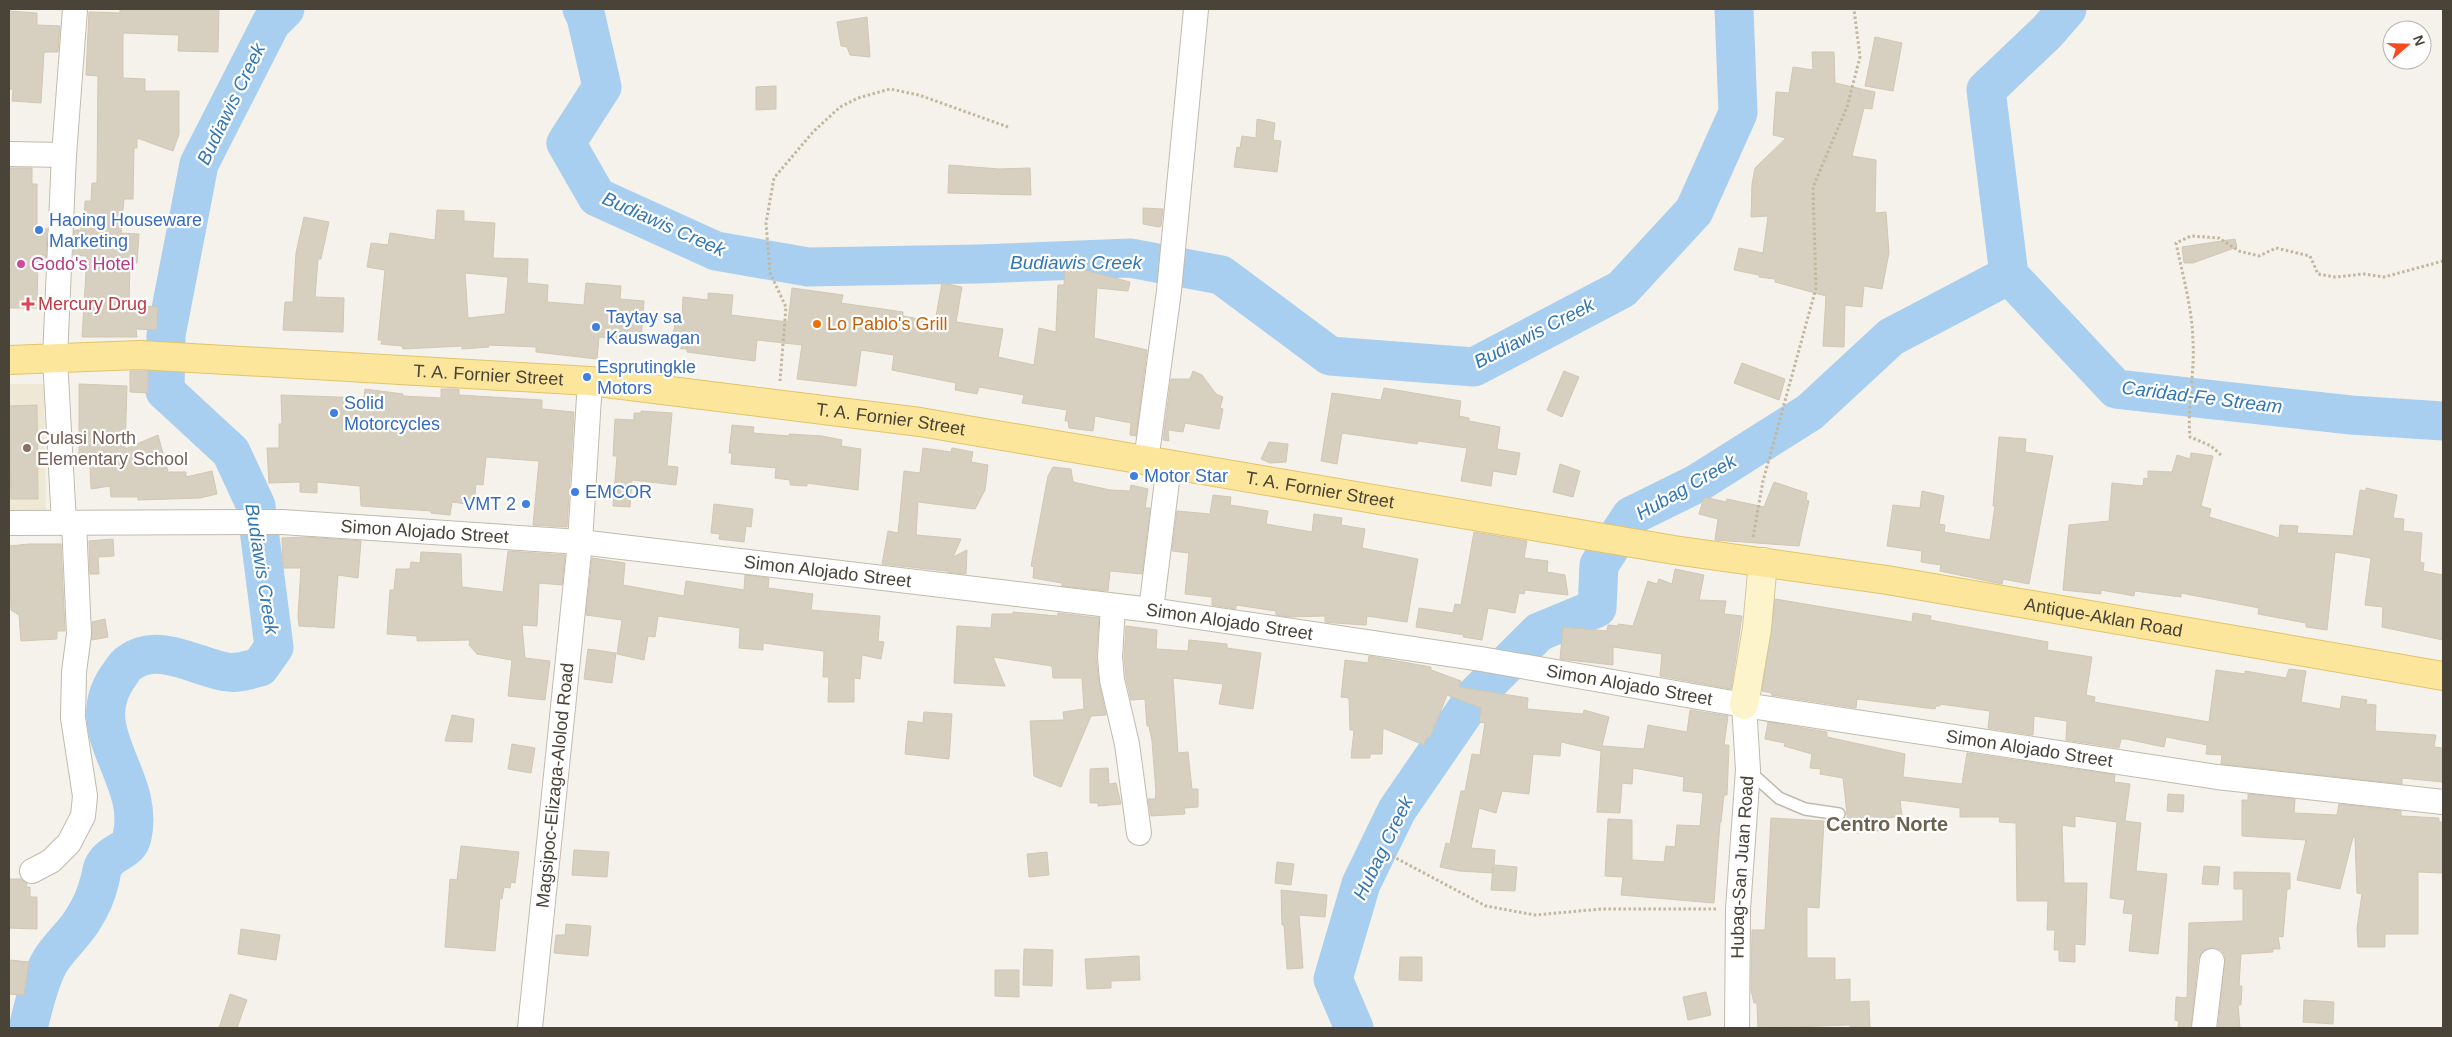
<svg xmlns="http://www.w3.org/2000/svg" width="2452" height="1037" viewBox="0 0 2452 1037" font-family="Helvetica,sans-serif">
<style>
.education{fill:#eee8d5}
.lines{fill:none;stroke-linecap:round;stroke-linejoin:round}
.river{stroke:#a9cff0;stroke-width:39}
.building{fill:#d7cfc0;stroke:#d1c7b3;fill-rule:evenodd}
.lane-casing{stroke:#c1bbad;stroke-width:14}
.street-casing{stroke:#c1bbad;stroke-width:26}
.secondary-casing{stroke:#d4c79b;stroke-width:30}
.primary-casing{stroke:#e2c46b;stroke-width:30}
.path{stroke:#c2b79f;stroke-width:3;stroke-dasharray:2.5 2.5;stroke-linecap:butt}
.lane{stroke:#fff;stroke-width:11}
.street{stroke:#fff;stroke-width:24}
.secondary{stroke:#fef4cc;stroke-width:28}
.primary{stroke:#fce69c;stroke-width:28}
.shop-dot{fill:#3f7fe0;stroke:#fff;stroke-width:2}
.hotel-dot{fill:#d1479c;stroke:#fff;stroke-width:2}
.health-dot{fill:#e0444e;stroke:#fff;stroke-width:2}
.food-dot{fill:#e8710a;stroke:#fff;stroke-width:2}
.education-dot{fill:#8d6e63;stroke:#fff;stroke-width:2}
.labels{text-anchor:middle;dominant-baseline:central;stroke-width:4.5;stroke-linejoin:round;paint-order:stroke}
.shop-label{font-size:18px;fill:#366cbe;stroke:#fff;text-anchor:start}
.hotel-label{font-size:18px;fill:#b23c85;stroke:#fff;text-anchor:start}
.health-label{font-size:18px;fill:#be3a42;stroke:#fff;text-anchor:start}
.food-label{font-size:18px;fill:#c56008;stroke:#fff;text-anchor:start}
.street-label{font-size:18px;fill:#494338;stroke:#fff}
.education-label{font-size:18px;fill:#785e54;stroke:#fff;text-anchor:start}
.water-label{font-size:19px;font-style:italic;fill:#3277b4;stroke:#fff}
.quarter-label{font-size:20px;font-weight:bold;fill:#6c6250;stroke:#fff}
</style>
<rect width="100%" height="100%" fill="#f5f2eb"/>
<path class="education" d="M9 384H44L46 512H9Z"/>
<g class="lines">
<path class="river" d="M582 9 586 17 602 87 566 143 597 197 716 251 808 267 978 264 1130 258 1221 275 1330 356 1474 367 1622 289 1694 211 1738 113 1734 9
M2067 9 2047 32 1986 90 2009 275 2116 389 2351 415 2443 421
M28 1028C33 1008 40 977 51 960 60 946 73 935 82 921 89 910 96 896 99 883 101 878 101 870 104 865 112 851 129 852 132 837 146 777 80 733 117 678 121 673 124 666 129 663 158 641 196 667 227 672 237 674 251 669 260 667L274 647 256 506 231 452 165 391 166 335 199 164 271 23 285 9
M1354 1028 1333 979 1361 884 1397 810 1476 695 1539 632 1597 608 1599 565 1631 516 1696 484 1810 412 1891 337 2009 275"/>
</g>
<path class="building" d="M120 9H219L218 52 178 51 179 35 123 33V78L145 79V91H179V134L173 151 137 138V148H134L133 199H124L121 233 139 234 137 263H130L129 305 158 307 157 330 136 329 137 337H82L87 256 73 255 74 230H81V224H84L85 201H91L92 183H97L98 76 86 75 89 12 120 13Z
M9 11 37 13V25L60 26 58 52H44L41 103 12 101 13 89H9Z
M867 17 870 57 850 55 847 47 841 46 837 22Z
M1875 37 1902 43 1893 91 1865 86Z
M1812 52H1834L1835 83 1875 92 1872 109 1864 108 1852 156 1876 160 1875 213 1886 212 1889 253 1882 289 1864 286 1862 307 1845 305 1844 347 1823 346 1826 296 1775 282V279L1759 277V275L1734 270 1739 248 1763 253 1768 216 1751 217 1752 184 1755 168 1786 138 1773 135 1776 92 1789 93 1793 67 1813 70Z
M776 86V109L756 110V87Z
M1257 119 1275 123 1273 140 1281 141 1277 172 1234 167 1237 147 1240 148 1242 136 1256 138Z
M949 165 999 169 1030 168 1031 195 948 193Z
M9 168H32V184H37V228L47 229 46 258H38L37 308H9Z
M1143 208 1163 209 1161 226 1159 227 1143 224Z
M437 210 464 211V221L495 223 493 258 528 259 527 283 548 285 547 302 584 305 586 283 621 286 620 299 644 301 641 341 599 337 597 359 536 352V347L488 345 489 347 462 349V346L403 349 402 346 381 344 382 340H378L385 270 367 267 371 243 388 245 390 233 435 240ZM465 273 508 277 505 314 468 318Z
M304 217 329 222 321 259H318L315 297 344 298 343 332 283 330 285 302H293L296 253Z
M2235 239 2237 247 2193 263H2184L2182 247Z
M1065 268 1080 269 1130 282 1128 291 1097 288 1094 338 1147 350 1136 436 1130 435 1131 423 1095 416 1093 431 1069 428 1068 421H1065L1067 410 1022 403 1024 395 979 387 977 394 955 390 956 383 892 370 894 355 861 350 856 386 797 379 802 345 757 340 755 361 687 352V349L670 348 676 320H682L683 297 708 300V293L733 295 731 315 788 322 792 288 843 295 841 303 903 312V316L935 322 942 283 962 287 956 322 1003 329 998 357 1034 365 1039 328 1056 332 1058 285H1064Z
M1742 363 1785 379 1779 400 1734 383Z
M130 371H148V393L130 392Z
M1193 371 1202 375 1216 394 1223 397 1220 408 1223 409 1219 429 1185 423 1183 432 1168 430 1169 441 1163 440 1171 379H1190Z
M1564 371 1579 377 1562 417 1547 410Z
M79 384 127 386 125 449 158 435 168 472H186V477L212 471 217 494 200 498 138 500V497H111L110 486 91 489 90 466 79 465Z
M1384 388 1461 401 1459 416 1469 418V421L1500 427 1497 449 1520 453 1516 475 1493 471 1491 486 1461 481 1467 448 1418 441 1417 444 1342 433 1337 464 1321 461 1332 393 1381 400Z
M365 389 403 394V396L441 398V389H459V395L542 400V409L574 412 567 527 533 525 539 461 486 457 483 485 476 484 474 505 452 502 450 515 431 513V511L361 506 360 486 317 482V493L300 492V482L269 483 267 448H279V424H282L281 395 364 398Z
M37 405 38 499H11L9 406Z
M641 411 672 413 667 466 678 467 676 485 632 480 630 507 613 506 617 456H613L615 419 634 420V413H641Z
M732 425 754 427 753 433 789 436V434L822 436 842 440 841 446 861 449 858 490 807 483V486L790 485V480L775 478 776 468 731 464 732 453H729Z
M1999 437 2026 439 2025 452 2053 456 2029 584 2003 579 2002 584 1940 571 1941 565 1921 562 1922 551 1887 546 1893 505 1920 508 1922 491 1944 496 1939 524 1945 525 1944 532 1990 540 1995 506H1993Z
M1269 442 1288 444 1286 462 1270 463 1261 459Z
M923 448 951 452 952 448 973 452 971 462 988 465 985 490 975 509 918 502 916 535 961 539 953 557 967 550 966 574 947 572V568L946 571 882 564 888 531 898 533 904 471 920 473Z
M2191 453 2213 456 2201 506 2211 509 2209 517 2279 538 2280 525 2298 526 2297 533 2353 536 2360 490 2366 491V488L2397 495 2393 518 2404 519 2403 531 2422 533 2420 562 2424 563 2423 571 2443 575V640L2382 627 2383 607 2365 605 2371 558 2335 552 2327 630 2306 627V623L2258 614 2259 608 2181 593V597L2135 591 2134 596 2101 590V594L2063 590 2069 525 2109 521 2112 483 2143 486 2144 478 2148 479V471L2172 472 2177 455 2190 459Z
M1560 464 1580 471 1573 497 1553 492Z
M1053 467 1071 469 1073 482 1110 490 1130 491 1131 485 1148 489 1145 508H1150L1142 574 1110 571 1108 591 1062 586V583L1033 578 1034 567 1031 566 1048 476Z
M1774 482 1807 493 1806 500 1809 501 1799 546 1715 540 1718 519 1699 514 1704 497 1726 502 1727 499 1764 507Z
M1213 495 1231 497 1230 505 1268 511 1266 524 1312 532 1314 514 1342 518 1341 525 1365 529 1362 548 1418 559 1407 622 1367 616 1366 625 1334 623 1325 622V616L1288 617 1276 615V611L1236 605V609L1212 605V597L1185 594 1189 553 1172 551 1177 511 1210 514Z
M714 504 753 509 751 527 746 526 744 542 719 539 720 534 711 533Z
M1474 532 1527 541 1524 558 1548 561 1547 572 1565 575 1568 595 1525 590 1524 594 1519 593 1515 613 1488 608 1482 640 1463 637 1464 635 1416 627 1419 608 1453 613 1455 604 1461 605Z
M305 537 361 541 358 578 338 575 334 628 299 626 298 616 301 568H283L282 538Z
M113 539 114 556 98 557 99 574H90L89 541Z
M29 544H61L65 631H57V639L21 641 19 615 11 610 9 546Z
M508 551 565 555 562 585 539 583 537 626 522 625 525 658 550 661 545 700 508 696 512 660 477 654 469 645 470 640 417 641V636L387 634 390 590H394L396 569H410L411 562 420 563 421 552 461 554 462 587 503 592Z
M592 558 625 563 623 585 684 596 686 581 744 590 745 575 769 578 768 588 813 594 811 610 880 616 878 641 884 642 881 659 862 655 860 679 854 678V702H828L829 677H823L824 651 763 643V650L739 648 740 628 658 616 655 637 648 636 644 660 617 654 622 620 586 615Z
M1675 569 1704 575 1699 600 1726 601 1724 614 1742 616 1731 689 1660 676 1662 654 1613 647V665L1560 659 1563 627 1607 631 1608 625 1618 626V624L1633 626 1648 581 1657 584 1659 579 1672 584Z
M1775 599 1912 622 1913 613 1931 616 1930 620 2048 642 2047 650 2092 657 2086 695 2095 697 2094 702 2209 722 2216 670 2245 674V671L2286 678 2289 669 2306 671 2301 702 2340 709 2342 696 2367 700 2366 704 2376 705 2375 731 2436 735 2434 747 2443 748V782L2402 778V784L2221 764 2222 755 2206 754 2207 745 2166 737 2164 747 2126 739H2121L2119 748 2066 740 2067 721 2034 716 2033 735 1988 728 1990 711 1940 704V706H1936L1935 709 1857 699 1856 708 1771 695 1772 693 1762 691Z
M1013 612 1058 616V613L1099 618 1096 658 1099 683 1106 715 1091 716 1061 787 1034 776 1030 721 1064 720 1063 712 1084 709 1082 678H1053L1052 666 993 657 1005 686 954 683 957 626 991 628 992 614H1013Z
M105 619 108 637 92 640V622Z
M1126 626 1157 630 1156 649 1188 651 1189 640 1227 644V648L1261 653 1253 709 1219 704 1223 684 1173 678 1178 753 1188 752 1192 789H1198V807L1184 808 1185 814 1151 816 1148 799H1155L1156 792 1152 741 1149 726H1147L1145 699 1131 700 1126 678 1124 657Z
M588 649 616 653 612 683 584 679Z
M1369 656 1431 667V670L1461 681 1459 687 1528 698 1527 709 1583 714 1584 710 1609 717 1602 746 1644 749 1648 725 1687 732 1690 710 1728 716 1724 745H1729L1727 795H1724L1721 822H1720L1714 903 1621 895 1623 877 1605 876 1608 819 1632 820V860L1664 862 1666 846 1675 847 1677 825 1700 826 1703 793 1683 791 1684 777 1633 768 1632 784 1622 783 1620 813 1597 812 1601 751 1561 742 1560 756 1533 754 1529 794 1502 791 1496 813 1479 808 1471 848 1495 850 1494 865 1517 867 1515 891 1491 890 1493 867V873L1459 871 1440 867 1446 843 1450 844 1461 791H1465L1472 754 1480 755 1485 723 1479 722 1481 708 1447 695 1430 738 1427 737 1424 745 1383 728 1382 754H1370V758H1351L1354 730H1350L1349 698 1341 697 1345 660 1368 663Z
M924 712 952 714 949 759 905 754 908 721 923 723Z
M452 715 474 719 472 742 445 741Z
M1768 722 1827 732V737L1905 754 1903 777 1962 784 1967 753 2115 775 2114 782 2130 784 2125 821 2141 823 2136 871 2167 874 2158 954 2129 951 2133 914 2123 913 2125 900 2110 898 2117 822 2075 816V827L2062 825 2064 883H2087L2085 945 2075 944V962L2059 961V950H2054L2055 930H2047L2048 901H2017L2016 823 1999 822 2000 817H1960V808L1900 800 1902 816 1887 818 1888 830 1856 833 1855 822 1848 823 1843 778 1820 774 1821 769 1810 768 1812 754 1784 746 1785 743 1765 739Z
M512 744 535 748 531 773 508 769Z
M1108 768 1109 784 1116 783 1121 804 1098 806V803H1090V769Z
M2168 794 2184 795 2183 812 2167 811Z
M2248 794 2295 799 2294 813 2337 815 2339 804 2401 811V816L2439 818V822H2443V873L2418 872V934H2385V947H2358L2357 928 2362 894 2357 893 2355 838 2353 837 2340 889 2297 880 2306 840 2242 836V800H2248Z
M1771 818 1824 821 1819 908 1807 907V958H1835V980L1850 979V1002L1869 1001 1870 1028H1850V1025L1758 1028 1757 1003H1754L1751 990 1752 930H1765Z
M461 846 519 852 515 883 511 882 510 888 504 887 502 899 500 898 495 951 445 947 450 879 457 880Z
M574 850 609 852 607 877 572 875Z
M1047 852 1049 875 1029 877 1027 854Z
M1277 862 1294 864 1291 885 1275 883Z
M2204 866 2220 867 2218 885 2202 884Z
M2234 872 2290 873V889H2287L2283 937 2278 936 2280 949H2273V952L2241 954 2239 986H2242L2241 1005H2238L2240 1028H2218L2225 956 2221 950 2214 947 2206 949 2198 959 2191 1028H2178L2179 1021 2175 1020 2176 997 2187 998 2189 923 2243 921V889H2234Z
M9 879H21L27 883 26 887H30V897H37V929L9 928Z
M1281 890 1327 895 1325 917 1299 915 1303 968 1287 969 1284 925H1282Z
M566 924 591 926 588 956 554 953 556 935H565Z
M241 929 280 935 276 960 238 954Z
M1024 949 1053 950 1052 986 1023 985Z
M1139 956 1140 980 1111 981V988L1087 989 1085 959Z
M1400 957H1422V981L1399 980Z
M9 960 29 962 24 995 9 994Z
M995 970H1019V997L995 996Z
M1706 992 1711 1015 1688 1020 1683 997Z
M230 994 247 1000 237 1028H219Z
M2304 1000 2334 1002 2333 1024 2303 1022Z"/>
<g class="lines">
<g class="lane-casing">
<path id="lane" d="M1749 771 1779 798 1805 809 1839 814"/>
</g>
<g class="street-casing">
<g id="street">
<path d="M9 154 64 155"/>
<path d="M1146 461 1169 291 1196 9"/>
<path id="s1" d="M9 523 282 522 580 542 1151 610 1481 659 1744 705 2217 777 2443 802"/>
<path d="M64 523 55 358 64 155 75 9"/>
<path d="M1113 606 1110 657 1112 680 1127 744 1139 833"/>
<path d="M1151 610 1169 465"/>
<path d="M32 871 51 861 69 843 83 816 85 796 73 718 74 672 79 634 74 523"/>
<path id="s2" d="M530 1028 580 542 590 381"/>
<path id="s3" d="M1737 1028 1738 909 1748 770 1744 705"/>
<path d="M2204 1028 2212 961"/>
</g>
</g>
<g class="secondary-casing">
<path id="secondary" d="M1744 705 1757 628 1763 562"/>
</g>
<g class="primary-casing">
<g id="primary">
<path id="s4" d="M9 360 140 355 590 381 920 422 1674 550 1887 580 2443 676"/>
</g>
</g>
<path class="path" d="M780 381 786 307 770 273 766 223 774 178 813 132 840 107 858 98 890 89 919 95 1008 127
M2221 455 2211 446 2190 437C2187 405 2195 373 2193 341 2192 307 2183 277 2176 243L2191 236 2219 238 2239 251 2259 256 2276 248 2310 256 2318 274 2335 277 2364 274 2384 277 2443 261
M1753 537 1763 481 1816 288 1813 187 1847 107 1860 57 1854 9
M1392 856 1486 906 1535 915 1601 909H1717"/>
<use href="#lane" class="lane"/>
<use href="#street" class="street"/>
<use href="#secondary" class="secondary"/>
<use href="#primary" class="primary"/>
</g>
<g class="shop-dot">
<circle cx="39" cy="230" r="5"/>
<circle cx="596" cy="327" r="5"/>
<circle cx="587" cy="377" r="5"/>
<circle cx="334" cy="413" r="5"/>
<circle cx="1134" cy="476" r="5"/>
<circle cx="575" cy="492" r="5"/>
<circle cx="526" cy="504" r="5"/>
</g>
<circle class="hotel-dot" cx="21" cy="264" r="5"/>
<path class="health-dot" d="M25.5 296.5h5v5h5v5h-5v5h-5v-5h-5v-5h5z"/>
<circle class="food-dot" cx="817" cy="324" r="5"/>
<circle class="education-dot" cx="27" cy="448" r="5"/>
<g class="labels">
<g class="shop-label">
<text x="49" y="220">Haoing Houseware<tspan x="49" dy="21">Marketing</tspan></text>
<text x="606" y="317">Taytay sa<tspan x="606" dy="21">Kauswagan</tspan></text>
<text x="597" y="367">Esprutingkle<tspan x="597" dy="21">Motors</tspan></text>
<text x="344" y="403">Solid<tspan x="344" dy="21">Motorcycles</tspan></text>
<text x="1144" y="476">Motor Star</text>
<text x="585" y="492">EMCOR</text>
<text x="516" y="504" text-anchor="end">VMT 2</text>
</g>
<g class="hotel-label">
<text x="31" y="264">Godo's Hotel</text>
</g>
<g class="health-label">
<text x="38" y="304">Mercury Drug</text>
</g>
<g class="food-label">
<text x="827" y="324">Lo Pablo's Grill</text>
</g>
<g class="street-label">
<text stroke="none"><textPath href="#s4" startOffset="480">T. A. Fornier Street</textPath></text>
<text stroke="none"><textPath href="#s4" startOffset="885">T. A. Fornier Street</textPath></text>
<text stroke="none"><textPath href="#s4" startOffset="1320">T. A. Fornier Street</textPath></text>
<text stroke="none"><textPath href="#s1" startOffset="416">Simon Alojado Street</textPath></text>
<text stroke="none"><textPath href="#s1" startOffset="821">Simon Alojado Street</textPath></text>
<text stroke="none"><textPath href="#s4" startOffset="2114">Antique-Aklan Road</textPath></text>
<text stroke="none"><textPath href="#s1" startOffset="1226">Simon Alojado Street</textPath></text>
<text stroke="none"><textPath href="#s1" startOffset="1631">Simon Alojado Street</textPath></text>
<text stroke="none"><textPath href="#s1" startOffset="2036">Simon Alojado Street</textPath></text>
<text stroke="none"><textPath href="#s2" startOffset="244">Magsipoc-Elizaga-Alolod Road</textPath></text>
<text stroke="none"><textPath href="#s3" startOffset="161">Hubag-San Juan Road</textPath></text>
</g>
<g class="education-label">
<text x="37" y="438">Culasi North<tspan x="37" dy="21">Elementary School</tspan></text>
</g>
<g class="water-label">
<text transform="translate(231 104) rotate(-64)">Budiawis Creek</text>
<text transform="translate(664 224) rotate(24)">Budiawis Creek</text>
<text x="1076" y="262">Budiawis Creek</text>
<text transform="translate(1534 333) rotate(-27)">Budiawis Creek</text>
<text transform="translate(2202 397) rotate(7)">Caridad-Fe Stream</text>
<text transform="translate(1686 487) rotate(-30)">Hubag Creek</text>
<text transform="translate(262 569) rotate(81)">Budiawis Creek</text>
<text transform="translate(1383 848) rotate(-64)">Hubag Creek</text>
</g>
<g class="quarter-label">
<text x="1887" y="824">Centro Norte</text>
</g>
</g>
<rect width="2452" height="1037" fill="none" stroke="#494338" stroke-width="20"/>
<g transform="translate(2407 45) rotate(70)"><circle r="24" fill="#ffffff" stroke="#b6b4af"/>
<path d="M0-4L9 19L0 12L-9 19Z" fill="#f64b21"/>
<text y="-8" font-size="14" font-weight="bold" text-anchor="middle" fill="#494338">N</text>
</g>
</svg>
